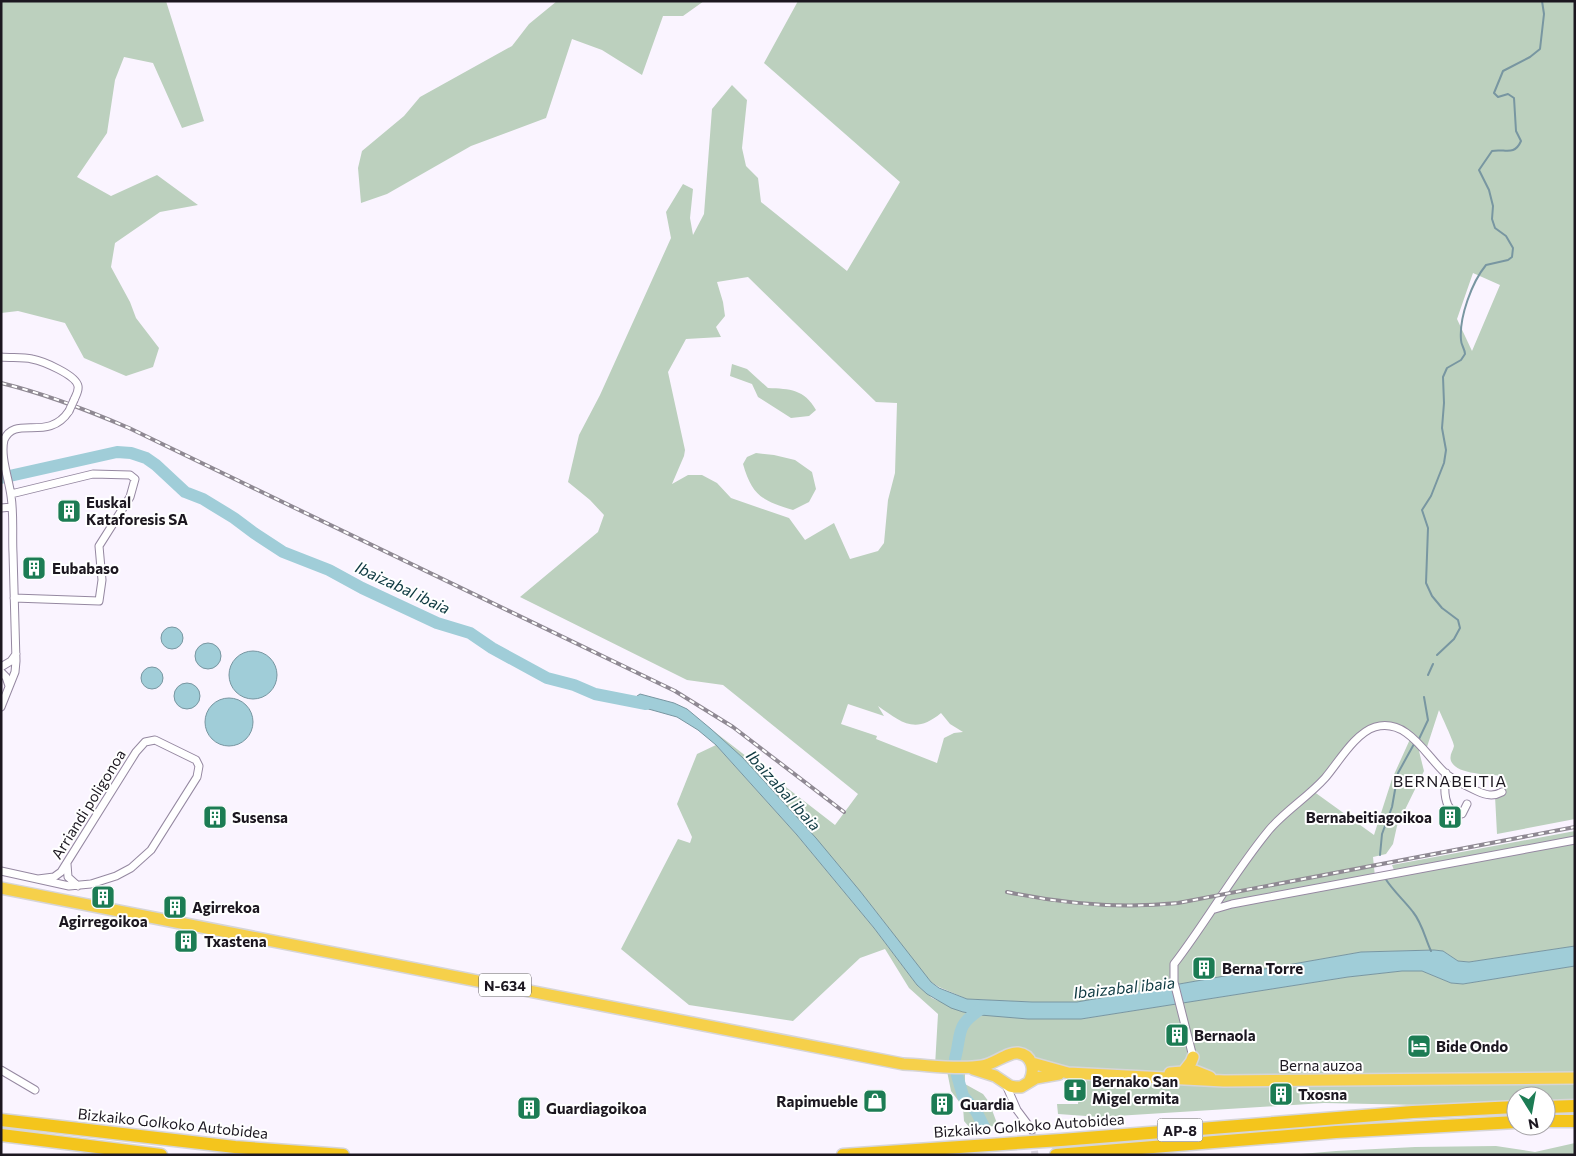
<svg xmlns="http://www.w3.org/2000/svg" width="1576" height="1156" viewBox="0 0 1576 1156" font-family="Commissioner,sans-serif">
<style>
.green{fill:#bcd0be;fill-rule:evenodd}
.water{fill:#a0cdd8;stroke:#7896a1}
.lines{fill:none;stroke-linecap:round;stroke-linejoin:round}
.stream{stroke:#7896a1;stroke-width:2}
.river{stroke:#a0cdd8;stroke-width:12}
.minor-tunnel{stroke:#d9d3de;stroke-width:7;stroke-dasharray:7 3.5;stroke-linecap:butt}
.minor-casing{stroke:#9588a1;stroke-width:9}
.trunk-casing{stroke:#d6d5d7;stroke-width:14}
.motorway-casing{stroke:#d6d5d7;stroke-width:15}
.minor{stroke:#fff;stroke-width:7}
.trunk{stroke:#f6d04a;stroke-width:11}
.motorway{stroke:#f4c51c;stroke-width:12}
.rail-casing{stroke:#8f8993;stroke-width:4}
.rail{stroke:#fff;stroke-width:2;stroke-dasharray:5.5;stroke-linecap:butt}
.minor-bridge-casing{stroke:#9588a1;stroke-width:9;stroke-linecap:butt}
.minor-bridge{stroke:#fff;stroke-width:7}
.labels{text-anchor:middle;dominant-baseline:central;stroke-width:4;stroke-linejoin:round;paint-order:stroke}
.shield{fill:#fff;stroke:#605d63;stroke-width:1}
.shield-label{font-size:14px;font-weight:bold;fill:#1c1720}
.poi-label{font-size:15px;font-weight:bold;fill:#1c1720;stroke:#fff;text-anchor:start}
.street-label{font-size:15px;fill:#1c1720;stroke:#fff}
.water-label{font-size:16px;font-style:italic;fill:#0e3941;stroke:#fff}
.neighbourhood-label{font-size:16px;letter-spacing:1px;fill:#1c1720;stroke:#fff}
</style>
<rect width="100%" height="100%" fill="#faf4ff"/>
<path class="green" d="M1 1H166L204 121 182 128 153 63 124 57 115 80 107 133 77 177 111 196 157 175 198 205 160 212 115 243 111 267 130 302 136 318 159 348 153 367 126 376 84 358 65 323 18 311 1 313Z
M557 1H704L683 16H663L642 75 602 50 572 39 546 118 471 146 387 194 361 203 358 168 362 151 404 116 420 97 512 46 529 24Z
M798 1H1575V819L1497 834 1495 796 1502 791V776C1488 774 1457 775 1451 761 1449 755 1453 751 1454 746 1454 742 1441 715 1439 710L1426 750 1419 751 1424 771 1397 826 1393 844 1386 854 1373 857 1375 877 1395 873 1392 865 1575 831V946L1469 962 1458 961 1443 951 1434 950 1361 952 1077 1002H1032L967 999 939 987 931 982C906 952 883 919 858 889 812 833 764 778 711 729L835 825 858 794 723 685 687 680 520 597 598 532 604 515 590 500 568 482 579 435 600 395 671 238 666 212 683 184 693 189 690 218 693 235 704 214 712 109 732 85 747 100 742 148 746 166 758 178 761 202 847 271 900 182 764 63ZM1473 273 1500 285 1472 351 1457 319ZM748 277 876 402 897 403 895 473 888 500 884 543 878 551 850 559 834 523 805 540 789 518 731 498 717 483 702 475H688L672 484 684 456 685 450 668 372 686 339 721 337 716 327 725 316 723 302 717 282ZM848 704 884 716 878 706C901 722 915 735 941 713L950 724 963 732 954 733 944 738 937 763 876 739 877 736 841 724ZM1386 726 1411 737 1392 779 1374 835 1313 791 1365 732Z
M732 364 747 369 768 388C790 389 804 389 816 410L809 416 791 418 758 397 752 384 730 376Z
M756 453 774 455 795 460 812 472 816 489 809 502 793 510C763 501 752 496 743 464L747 457Z
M716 745 797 835 874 928 917 985 932 998 963 1012 1028 1019H1081L1348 977 1402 971H1422L1451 983 1463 984 1575 966V1106L1546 1107V1096H1516V1107L1324 1103 1100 1117 1058 1114 1057 1104H1078L1081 1079 1025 1055 965 1067V1084L983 1094 989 1102 998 1126 970 1128 964 1121 963 1107 951 1091 946 1066H935L938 1014 909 988 885 949 860 958 793 1021 689 1005 621 949 678 839 690 843 692 837 677 804 697 754Z
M1575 1143V1155H1289L1336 1151 1415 1147 1496 1146 1535 1152Z"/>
<path class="water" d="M161 638a11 11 0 1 1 22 0a11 11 0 1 1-22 0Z
M195 656a13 13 0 1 1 26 0a13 13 0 1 1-26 0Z
M229 675a24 24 0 1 1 48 0a24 24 0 1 1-48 0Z
M141 678a11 11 0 1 1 22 0a11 11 0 1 1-22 0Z
M174 696a13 13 0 1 1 26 0a13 13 0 1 1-26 0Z
M640 694 674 703 687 709 711 729 743 758 816 838 860 891 931 982 939 988 967 999 1032 1002H1077L1361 952 1434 950 1443 951 1458 961 1469 962 1575 946V966L1463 984 1451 983 1422 971H1402L1348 977 1081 1019H1028L980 1015 963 1012 951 1008 927 994 917 985 874 928 797 835 716 745 698 730 677 717 627 703Z
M205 722a24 24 0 1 1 48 0a24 24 0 1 1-48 0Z"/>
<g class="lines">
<path class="stream" d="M1437 655 1454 639 1460 628 1458 620 1442 608 1432 596 1426 583 1428 528 1422 510 1431 496 1444 463 1446 450 1442 428 1444 403 1443 377 1447 368 1461 360 1465 354C1465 349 1461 345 1461 340 1459 317 1472 282 1486 265L1508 260 1512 257 1513 248 1506 236 1495 228 1492 219 1493 206 1489 190 1479 170 1492 151C1504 148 1514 157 1521 141L1516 131 1514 98 1508 94 1498 97 1494 93 1503 71 1530 57 1540 49 1544 14 1542 1
M1428 675 1433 664
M1419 739 1428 720 1424 697
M1380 855 1382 834 1392 807 1398 773 1414 744
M1385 878C1393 891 1404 900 1413 912 1422 923 1425 938 1431 951"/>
<path class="river" d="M1 478 117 452 131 453 146 458 156 465 185 492 203 499 234 518 254 533 283 552 329 570 362 588 437 623 470 633 492 648 547 678 574 685 595 694 646 704
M955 1059C962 1032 955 1026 981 1009
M957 1075 963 1096 976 1111 984 1127"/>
<path class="minor-tunnel" d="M1032 1130 1035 1155"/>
<g class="minor-casing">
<path id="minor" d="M1 357C11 358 23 357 32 359 43 361 76 375 78 386 79 391 76 395 74 400
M11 494 93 474 130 475 135 479 130 497 99 546 102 580 99 601 14 598
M1 508 12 507
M1 667 11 661 16 654
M1 672 6 677 9 686
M1 707 15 672 16 661C15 625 14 589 13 553 12 535 14 515 11 496 9 479 0 457 4 440 15 414 48 443 69 411
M1446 773C1444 786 1442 814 1462 814L1467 804
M67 864 68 877 78 886
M1 871 69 886 91 884 116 876 131 868 151 850 197 777 199 766 196 760 155 740 145 742 136 752 61 872 54 877 38 879
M1215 909 1232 904 1575 840
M1193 1057 1174 982V964C1207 921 1235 871 1269 830 1285 811 1308 797 1325 778 1338 763 1355 733 1375 727 1407 718 1425 754 1444 772 1453 780 1466 786 1477 791 1486 795 1493 797 1502 792
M1 1070 35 1090
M1006 1085 1017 1110 1032 1130"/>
</g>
<g class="trunk-casing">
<path id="trunk" d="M1 888 903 1064C929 1065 957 1070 982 1066 994 1064 1008 1052 1018 1053 1032 1055 1035 1069 1030 1080
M1032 1063 1068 1073 1224 1081 1575 1078
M973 1069 995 1076 1010 1086 1015 1087H1021L1036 1078 1059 1074
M1184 1071 1191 1062 1193 1057
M1170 1073 1195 1071 1210 1077"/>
</g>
<g class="motorway-casing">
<path id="motorway" d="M1546 1107 1575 1106
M1 1120 235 1147 343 1155
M1546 1121H1575
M1 1135 161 1155
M843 1155 1061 1140 1413 1112 1516 1107
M1056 1155 1336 1132 1516 1122"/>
</g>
<use href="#minor" class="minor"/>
<use href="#trunk" class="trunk"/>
<use href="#motorway" class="motorway"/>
<g class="rail-casing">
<path id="rail" d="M1 383C46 394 87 410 129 428L675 691 733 727 844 812
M1007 892C1064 904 1120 909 1178 903L1575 827"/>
</g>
<use href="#rail" class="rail"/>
<g class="minor-bridge-casing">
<path id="minor-bridge" d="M69 411 74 400"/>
</g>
<use href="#minor-bridge" class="minor-bridge"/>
</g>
<defs>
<g id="building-square" transform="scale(1.25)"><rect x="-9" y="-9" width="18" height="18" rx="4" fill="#1c7c54" stroke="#fff"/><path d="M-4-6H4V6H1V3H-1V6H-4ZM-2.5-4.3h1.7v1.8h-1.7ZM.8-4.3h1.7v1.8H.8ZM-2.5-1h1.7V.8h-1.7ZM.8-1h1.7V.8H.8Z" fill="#fff"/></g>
<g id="hotel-square" transform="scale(1.25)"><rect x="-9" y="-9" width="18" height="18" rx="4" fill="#1c7c54" stroke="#fff"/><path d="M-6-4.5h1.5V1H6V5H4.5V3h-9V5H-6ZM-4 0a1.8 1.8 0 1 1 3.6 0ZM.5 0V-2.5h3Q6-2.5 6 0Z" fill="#fff"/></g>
<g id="church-square" transform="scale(1.25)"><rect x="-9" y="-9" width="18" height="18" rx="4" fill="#1c7c54" stroke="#fff"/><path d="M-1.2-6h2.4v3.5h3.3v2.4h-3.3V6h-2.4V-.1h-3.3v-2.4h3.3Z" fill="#fff"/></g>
<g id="shop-square" transform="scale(1.25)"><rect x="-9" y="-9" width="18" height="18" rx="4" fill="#1c7c54" stroke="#fff"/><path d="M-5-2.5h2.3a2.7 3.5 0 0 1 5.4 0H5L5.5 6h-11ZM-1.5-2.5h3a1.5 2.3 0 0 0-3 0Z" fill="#fff"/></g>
</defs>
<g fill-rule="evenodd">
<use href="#building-square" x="69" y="511"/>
<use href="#building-square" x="34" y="568"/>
<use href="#building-square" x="215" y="817"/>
<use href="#building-square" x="1450" y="817"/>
<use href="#building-square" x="103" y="897"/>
<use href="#building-square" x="175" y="907"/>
<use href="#building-square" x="186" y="941"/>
<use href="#building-square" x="1204" y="968"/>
<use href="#building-square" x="1177" y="1035"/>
<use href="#hotel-square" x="1419" y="1046"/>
<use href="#church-square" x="1075" y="1090"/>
<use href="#building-square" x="1281" y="1094"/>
<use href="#shop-square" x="875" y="1101"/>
<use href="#building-square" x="942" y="1104"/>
<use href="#building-square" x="529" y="1108"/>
</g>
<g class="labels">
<g class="shield">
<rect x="479" y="973.5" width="52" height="23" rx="4"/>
<rect x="1157.5" y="1118.5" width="45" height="23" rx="4"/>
</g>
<g class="shield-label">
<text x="505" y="985">N-634</text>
<text x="1180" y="1130">AP-8</text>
</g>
<g class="poi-label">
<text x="86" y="502">Euskal<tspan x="86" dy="17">Kataforesis SA</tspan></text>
<text x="52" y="568">Eubabaso</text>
<text x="232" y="817">Susensa</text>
<text x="1432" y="817" text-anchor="end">Bernabeitiagoikoa</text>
<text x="192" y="907">Agirrekoa</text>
<text x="103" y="921" text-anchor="middle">Agirregoikoa</text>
<text x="204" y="941">Txastena</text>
<text x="1222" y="968">Berna Torre</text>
<text x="1194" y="1035">Bernaola</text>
<text x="1436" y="1046">Bide Ondo</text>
<text x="1092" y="1081">Bernako San<tspan x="1092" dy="17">Migel ermita</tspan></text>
<text x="1298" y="1094">Txosna</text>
<text x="858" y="1101" text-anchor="end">Rapimueble</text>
<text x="960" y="1104">Guardia</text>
<text x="546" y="1108">Guardiagoikoa</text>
</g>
<g class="street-label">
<text transform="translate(88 804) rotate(-58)">Arriandi poligonoa</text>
<text x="1321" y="1065">Berna auzoa</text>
<text transform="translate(173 1123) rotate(6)">Bizkaiko Golkoko Autobidea</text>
<text transform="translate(1029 1125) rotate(-4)">Bizkaiko Golkoko Autobidea</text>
</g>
<g class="water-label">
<text transform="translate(403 587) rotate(25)">Ibaizabal ibaia</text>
<text transform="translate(784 790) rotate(48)">Ibaizabal ibaia</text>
<text transform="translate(1124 987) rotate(-6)">Ibaizabal ibaia</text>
</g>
<g class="neighbourhood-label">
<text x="1450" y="780">BERNABEITIA</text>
</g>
</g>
<rect width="1576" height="1156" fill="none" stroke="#1c1720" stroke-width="5"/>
<g transform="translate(1531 1111) rotate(169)"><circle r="24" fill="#ffffff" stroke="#a4a2a6"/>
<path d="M0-4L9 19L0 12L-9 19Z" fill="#1c7c54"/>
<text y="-8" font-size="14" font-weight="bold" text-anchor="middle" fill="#1c1720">N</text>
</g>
</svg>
